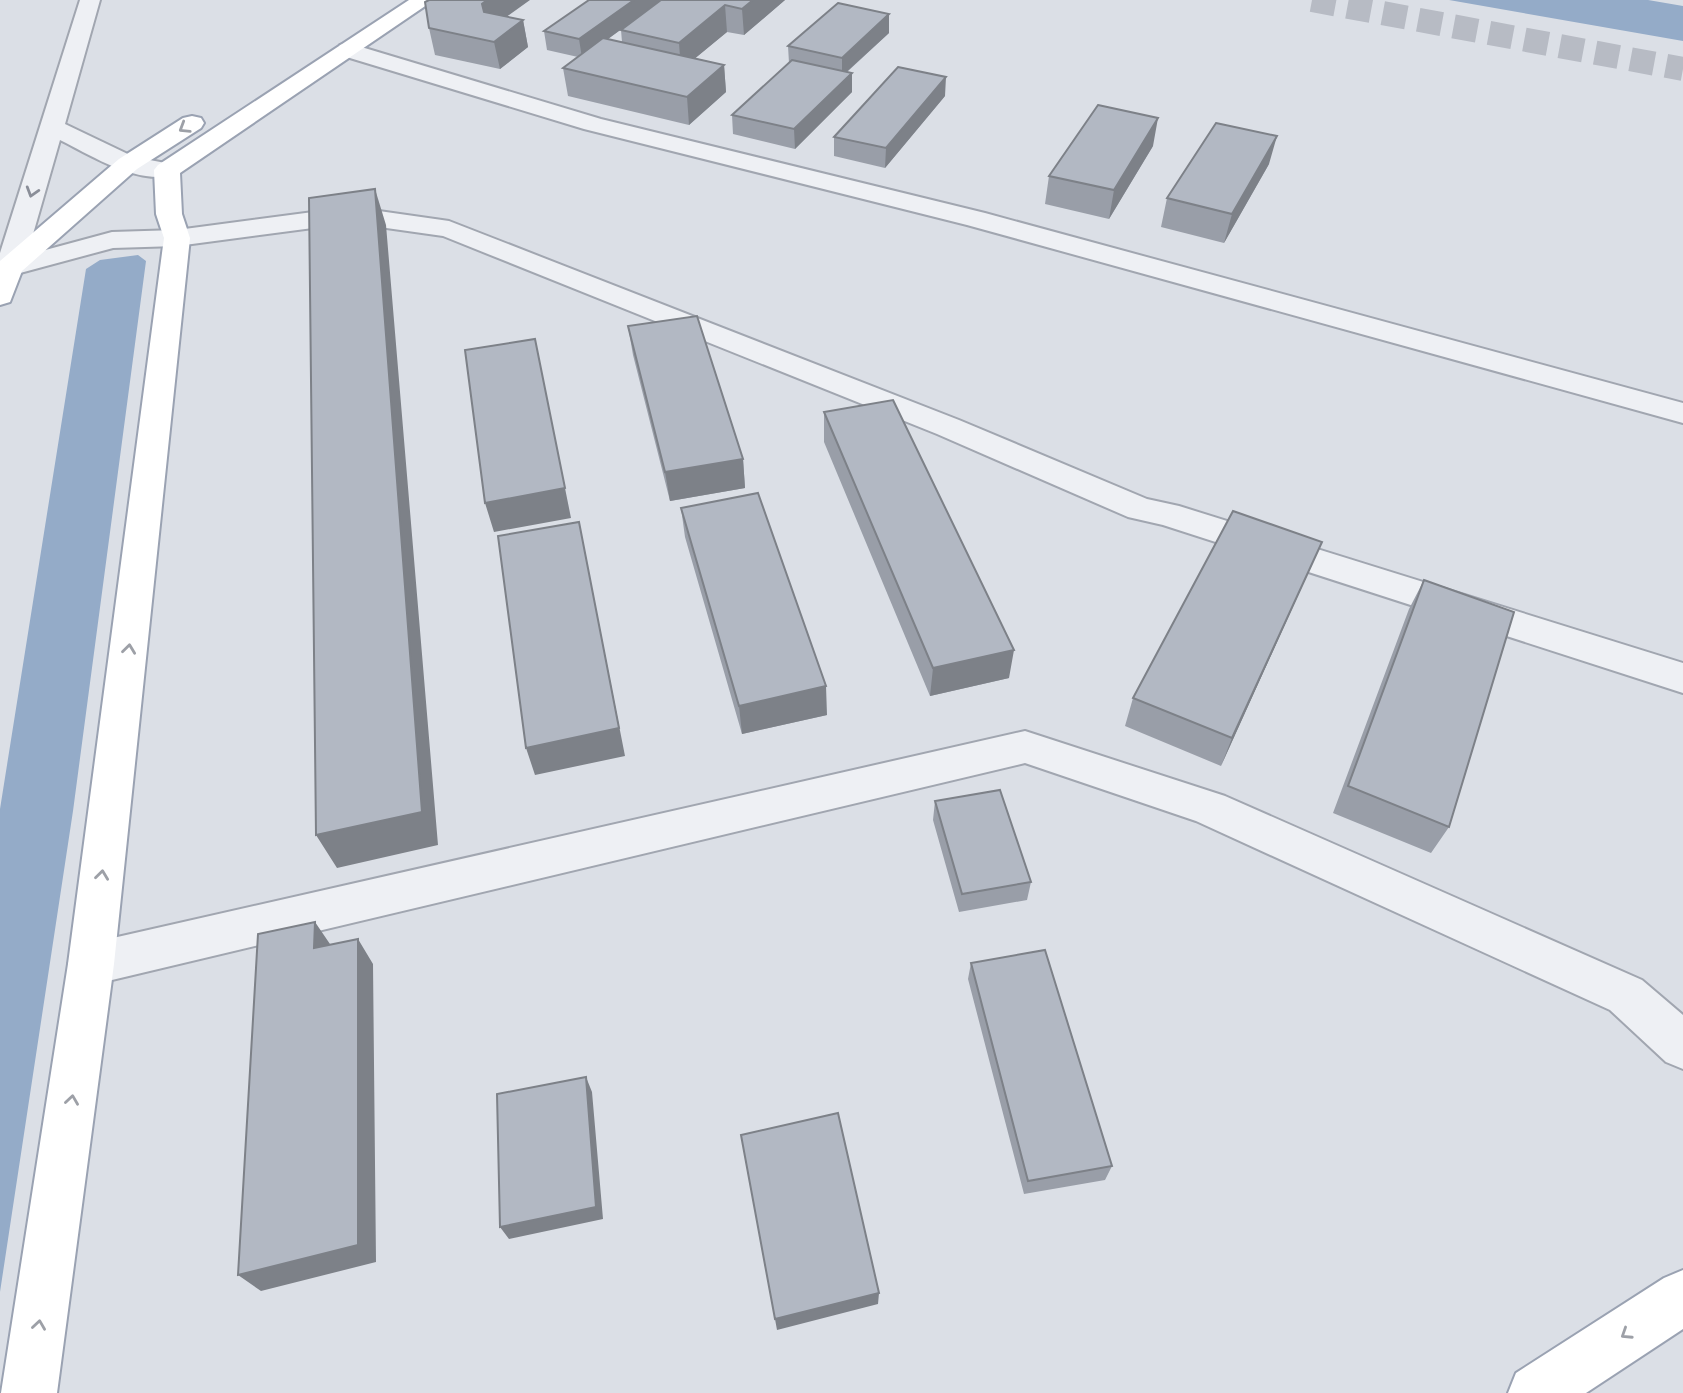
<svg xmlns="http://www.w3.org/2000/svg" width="1683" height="1393" viewBox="0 0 1683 1393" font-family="Overpass,sans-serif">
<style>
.water{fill:#94abc8}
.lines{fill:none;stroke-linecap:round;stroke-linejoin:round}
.minor-tunnel{stroke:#b7bbc4;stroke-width:24;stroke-dasharray:24 12;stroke-linecap:butt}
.minor-casing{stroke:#a1a6b0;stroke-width:4}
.major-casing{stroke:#9aa2b2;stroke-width:4}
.minor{fill:#eef0f4;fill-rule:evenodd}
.major{fill:#fff;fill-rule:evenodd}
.wall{fill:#999ea8;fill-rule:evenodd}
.shaded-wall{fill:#7d8188}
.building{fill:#b2b8c3;stroke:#7d8188;stroke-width:2}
.oneway{stroke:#9da0a7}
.oneway2{stroke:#8a8e98}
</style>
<rect width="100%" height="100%" fill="#dbdfe6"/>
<path class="water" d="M1449 0H1648L1683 6V41Z
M138 255 146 261 73 811 0 1292V809L86 269 100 260Z"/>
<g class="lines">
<path class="minor-tunnel" d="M1312 0 1683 69"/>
<g class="minor-casing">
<path id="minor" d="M80 0H100L65 124 134 157 176 165 180 170 176 175C137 185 94 157 60 140L27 255 112 232 177 230 351 207 449 221 959 420 1147 499 1179 506 1683 663V693L1163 525 1128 517 937 434 443 236 351 223 177 246 113 248 9 276 0 274V253Z
M348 43 601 119 985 213 1683 403V423L967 225 584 129 340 55 337 50 340 45Z
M1025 731 1225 796 1642 980 1683 1015V1069L1666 1062 1610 1010 1196 821 1025 763 91 985 75 979 68 964 75 949 91 943Z"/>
</g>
<g class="major-casing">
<path id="major" d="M409 0H434L180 173 182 214 190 238 114 964 57 1393H1L68 964 164 238 156 214 154 170 158 165Z
M192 116 201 118 204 123 201 128 137 169 22 271 10 302 0 305V261L119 159 183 118Z
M1683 1270V1329L1586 1393H1508L1516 1373 1664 1278Z"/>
</g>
<use href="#minor" class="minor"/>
<use href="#major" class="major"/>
</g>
<path class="wall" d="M589 0H785L744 35 727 32 695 58 724 65 726 92 689 125 568 96 563 68 578 57 547 50 544 31ZM649 9 621 30 622 42 608 39Z
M506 17 523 20 528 47 500 69 435 55 429 28Z
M889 33 847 72 852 92 795 149 733 134 732 115 789 63 788 46Z
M945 96 885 168 834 156V137Z
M1153 146 1109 219 1045 204 1049 176Z
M1269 164 1224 243 1161 227 1167 198Z
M628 326 743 459 745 488 670 501 633 355Z
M824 412 1009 678 930 696 824 442Z
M681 508 827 715 742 734 685 537Z
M1322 542 1309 571 1221 766 1125 726 1133 698Z
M1424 580 1449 827 1431 853 1333 813 1409 609Z
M935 801 1031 882 1027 900 959 912 933 820Z
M971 963 1112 1166 1105 1180 1024 1194 968 979Z"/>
<path class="shaded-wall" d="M487 0H530L488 30 482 4Z
M634 0H661L582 58 579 39Z
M753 0H785L744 35 742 9Z
M725 5 727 32 681 70 679 43Z
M889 14V33L842 76V58Z
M523 20 528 47 500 69 494 42Z
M724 65 726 92 689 125 687 97Z
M852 73V92L795 149 794 129Z
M946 77 945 96 885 168 886 148Z
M1158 118 1153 146 1109 219 1114 190Z
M1277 136 1269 164 1224 243 1232 214Z
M375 189 386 225 438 845 337 868 316 835Z
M535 339 571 518 494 532 485 503Z
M743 459 745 488 670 501 665 472Z
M579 522 625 756 535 775 526 748Z
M1322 542 1309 571 1221 766 1232 738Z
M1014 650 1009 678 930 696 933 668Z
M826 686 827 715 742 734 739 706Z
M315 922 332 947 314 948Z
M358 939 373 964 376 1262 261 1291 238 1275Z
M586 1077 592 1092 603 1219 509 1239 500 1227Z
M879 1293 878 1304 777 1330 775 1319Z"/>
<path class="building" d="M429 0H487L482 4 484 12 523 20 494 42 429 28 425 2Z
M589 0H634L579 39 544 31Z
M661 0H753L742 9 725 5 679 43 621 30Z
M838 3 889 14 842 58 788 46Z
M603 38 724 65 687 97 563 68Z
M792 60 852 73 794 129 732 115Z
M898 67 946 77 886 148 834 137Z
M1098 105 1158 118 1114 190 1049 176Z
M1216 123 1277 136 1232 214 1167 198Z
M375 189 422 812 316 835 309 198Z
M697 316 743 459 665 472 628 326Z
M535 339 565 488 485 503 465 350Z
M893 400 1014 650 933 668 824 412Z
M758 493 826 686 739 706 681 508Z
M1233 511 1322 542 1232 738 1133 698Z
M579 522 619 728 526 748 498 536Z
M1424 580 1514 612 1449 827 1348 786Z
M1000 790 1031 882 962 894 935 801Z
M315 922 314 948 358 939V1245L238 1275 258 934Z
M1045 950 1112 1166 1028 1181 971 963Z
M586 1077 596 1207 500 1227 497 1094Z
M838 1113 879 1293 775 1319 741 1135Z"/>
<defs><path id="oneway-chevron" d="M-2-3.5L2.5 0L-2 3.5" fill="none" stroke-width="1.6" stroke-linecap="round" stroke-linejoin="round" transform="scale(1.75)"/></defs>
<g class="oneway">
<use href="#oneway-chevron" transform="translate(184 128) rotate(148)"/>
<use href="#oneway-chevron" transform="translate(129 649) rotate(-83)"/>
<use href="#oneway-chevron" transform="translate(102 875) rotate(-83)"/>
<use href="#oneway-chevron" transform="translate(72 1100) rotate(-82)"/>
<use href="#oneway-chevron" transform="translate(39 1325) rotate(-82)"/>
<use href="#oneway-chevron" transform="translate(1626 1334) rotate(147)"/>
</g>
<use class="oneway2" href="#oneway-chevron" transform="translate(32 192) rotate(107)"/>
</svg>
